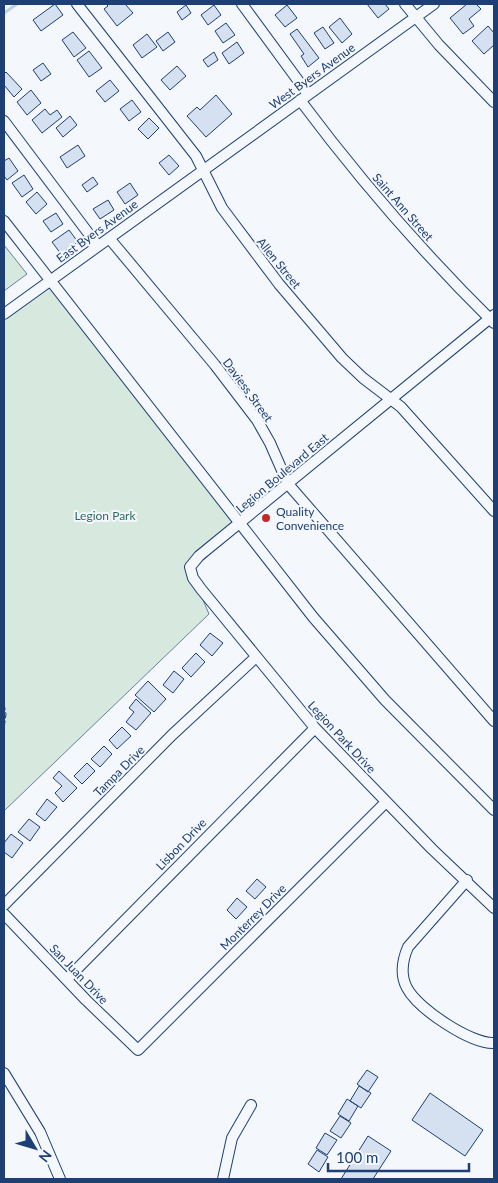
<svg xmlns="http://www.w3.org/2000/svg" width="498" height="1183" viewBox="0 0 498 1183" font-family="Lato,sans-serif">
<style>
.green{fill:#d7e8df;stroke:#687fa3}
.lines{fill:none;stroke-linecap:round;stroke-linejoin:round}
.stream{stroke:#bed0e5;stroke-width:3}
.building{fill:#d5e0f0;stroke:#1d3f73}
.minor-casing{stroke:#1d3f73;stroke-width:12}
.minor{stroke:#f4f7fb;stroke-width:10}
.fence{stroke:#1d3f73;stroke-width:1;stroke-dasharray:6 2.5;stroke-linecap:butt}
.poi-dot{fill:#c62828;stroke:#f4f7fb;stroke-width:2}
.labels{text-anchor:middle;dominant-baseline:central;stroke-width:4;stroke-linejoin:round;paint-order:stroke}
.street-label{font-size:12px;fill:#1d3f73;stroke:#f4f7fb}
.poi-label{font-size:12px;fill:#1d3f73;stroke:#f4f7fb;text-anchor:start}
.park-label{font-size:12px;fill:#2c6c60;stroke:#f4f7fb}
</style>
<rect width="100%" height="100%" fill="#f4f7fb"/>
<path class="green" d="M4 245 27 274 4 291Z
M51 280 241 523 191 572 209 614 4 811V317Z"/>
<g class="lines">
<path class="stream" d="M4 13 17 4"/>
</g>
<path class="building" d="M55 4 63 15 41 31 33 20Z
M106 4H125L133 13 117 26 104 9 108 6Z
M367 4H385L389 9 378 18Z
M467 4H476L481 9 469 19 474 26 463 34 450 18Z
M186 5 191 13 182 20 177 12Z
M214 5 221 15 208 25 201 15Z
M287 5 297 18 285 27 275 15Z
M340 18 352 34 342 43 329 27Z
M226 23 235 35 223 43 215 31Z
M488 26 494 33V45L484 54 472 41Z
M323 27 334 43 325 49 314 33Z
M297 29 319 58 308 67 301 56 304 54 290 34Z
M73 32 86 48 74 57 62 40Z
M168 32 175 42 163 51 156 41Z
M147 34 157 47 142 58 133 45Z
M237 42 244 53 229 64 222 53Z
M89 51 102 68 89 77 77 60Z
M214 52 218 60 208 67 203 60Z
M43 63 51 74 41 81 33 70Z
M177 66 186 76 170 90 161 80Z
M6 72 22 89 14 97 4 85V74Z
M110 80 119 91 105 102 96 91Z
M31 90 41 103 27 115 17 102Z
M216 95 232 114 206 137 187 116 197 107 200 110Z
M132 100 141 112 129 121 120 109Z
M45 109 50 115 57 110 62 117 42 133 32 120Z
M70 116 77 125 63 137 56 128Z
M149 118 159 128 148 139 138 129Z
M78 145 85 156 67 168 60 157Z
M169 155 179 166 169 175 159 163Z
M9 158 18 171 7 180 4 176V161Z
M24 175 33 189 22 197 12 183Z
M93 177 98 184 87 192 82 185Z
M130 183 138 195 125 204 117 192Z
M37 192 47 204 36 214 26 202Z
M108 200 114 210 100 219 93 209Z
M56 213 63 224 51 232 43 221Z
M69 230 78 242 61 254 52 242Z
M210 633 223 643 212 656 200 645Z
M196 653 205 662 191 677 182 668Z
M174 671 184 679 173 693 163 685Z
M148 681 166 699 154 712 135 695Z
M136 699 151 713 136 730 126 722 134 712 129 708Z
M122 727 131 736 117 749 109 740Z
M104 746 112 754 100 767 91 759Z
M87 763 95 771 82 784 74 776Z
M59 771 77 788 63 802 55 793 62 786 53 778Z
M47 799 57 807 45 821 36 814Z
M29 819 40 827 30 841 18 832Z
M11 834 23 843 12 858 4 852V843Z
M257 879 266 887 255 899 246 891Z
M237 898 247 907 236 919 227 910Z
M367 1070 378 1077 368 1092 357 1084Z
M359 1086 371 1093 361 1108 350 1101Z
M430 1093 483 1130 465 1156 412 1120Z
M347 1099 358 1106 349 1121 338 1114Z
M340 1116 351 1123 341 1138 330 1131Z
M325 1133 337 1140 327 1155 316 1148Z
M368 1136 391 1151 373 1179H341Z
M317 1150 328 1157 319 1172 308 1164Z"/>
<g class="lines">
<g class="minor-casing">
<path id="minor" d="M77 4 196 156 222 208 279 284 342 358 363 378 401 407 494 511
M242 4 308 94
M405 4 439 45 494 102
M300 100C359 179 424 254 494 323
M4 121 98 246
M4 221 313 617 385 700 494 810
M109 238 215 365 257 420 270 443 288 484 494 721
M4 314 434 4
M494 315 199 556 190 567 193 578 201 589 315 728 432 849 494 908
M467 880 408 947C402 961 400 975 407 988 418 1009 471 1044 494 1043
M4 905 172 735 255 658
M4 914 86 1000 138 1050 386 802
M67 979 315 728
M4 1073 40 1132 60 1179
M223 1179 232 1138 251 1105"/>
</g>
<use href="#minor" class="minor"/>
<path class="fence" d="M4 704 6 714 4 729"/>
</g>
<circle class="poi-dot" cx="266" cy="518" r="5"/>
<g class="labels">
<g class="street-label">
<text transform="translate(312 76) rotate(-36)">West Byers Avenue</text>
<text transform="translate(403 207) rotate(49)">Saint Ann Street</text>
<text transform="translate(97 231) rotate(-36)">East Byers Avenue</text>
<text transform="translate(279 263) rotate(51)">Allen Street</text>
<text transform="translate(248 390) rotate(54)">Daviess Street</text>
<text transform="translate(282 473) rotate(-40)">Legion Boulevard East</text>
<text transform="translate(342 737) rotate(47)">Legion Park Drive</text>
<text transform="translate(119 771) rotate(-45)">Tampa Drive</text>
<text transform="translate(181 844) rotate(-46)">Lisbon Drive</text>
<text transform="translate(253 917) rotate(-45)">Monterrey Drive</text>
<text transform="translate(79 974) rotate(46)">San Juan Drive</text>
</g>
<g class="poi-label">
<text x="276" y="511">Quality<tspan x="276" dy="14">Convenience</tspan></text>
</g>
<g class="park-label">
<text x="105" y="515">Legion Park</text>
</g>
</g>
<rect width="498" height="1183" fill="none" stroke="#1d3f73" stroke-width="10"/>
<g transform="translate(35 1148) rotate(128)" stroke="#f4f7fb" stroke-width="4" paint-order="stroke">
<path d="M0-4L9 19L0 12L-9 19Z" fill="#1d3f73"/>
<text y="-8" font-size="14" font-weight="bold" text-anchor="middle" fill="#1d3f73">N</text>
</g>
<path d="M328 1163v8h141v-8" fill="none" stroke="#1d3f73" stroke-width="2.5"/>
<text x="336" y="1163" font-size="15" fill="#1d3f73" stroke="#f4f7fb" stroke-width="4" paint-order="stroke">100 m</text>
</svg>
